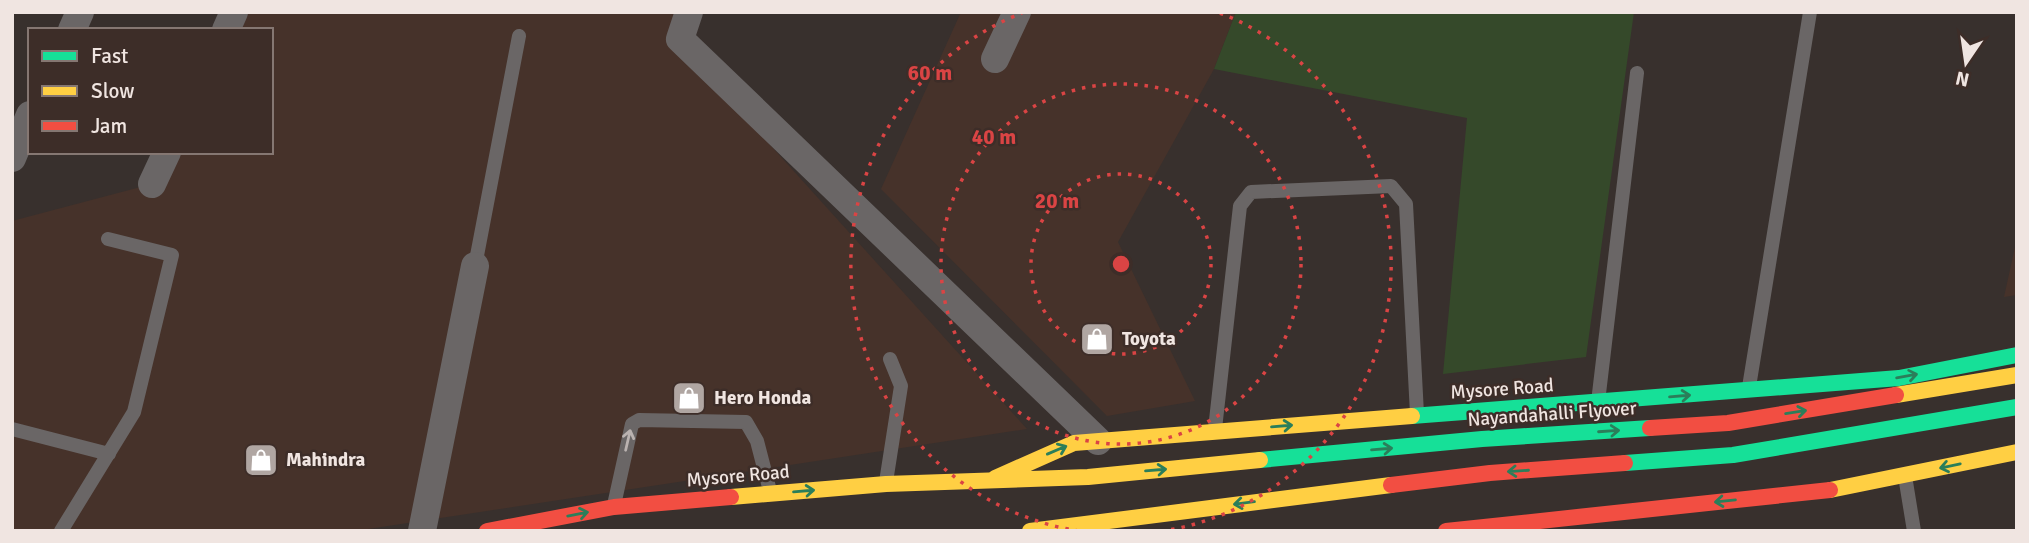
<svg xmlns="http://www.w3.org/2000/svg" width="2029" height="543" viewBox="0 0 2029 543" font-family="Signika,sans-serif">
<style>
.built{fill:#46322a}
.green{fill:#35492a}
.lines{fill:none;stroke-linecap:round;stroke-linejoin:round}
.lane{stroke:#6a6666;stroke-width:14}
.street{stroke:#6a6666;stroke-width:28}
.fast{stroke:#16e098;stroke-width:16}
.slow{stroke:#ffcf43;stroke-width:16}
.jam{stroke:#f24e42;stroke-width:16}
.oneway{stroke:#2b7e5a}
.oneway2{stroke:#bab2b0}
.ring{fill:none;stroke:#da4444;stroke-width:3.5;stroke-dasharray:3.5 7}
.labels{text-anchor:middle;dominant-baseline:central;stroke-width:5;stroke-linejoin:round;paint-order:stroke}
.poi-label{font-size:19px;font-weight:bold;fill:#f0e5e1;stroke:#3d2d28;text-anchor:start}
.street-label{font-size:19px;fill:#f0e5e1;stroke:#3d2d28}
.centre{fill:#da4444;stroke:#3d2d28;stroke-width:3.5}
.ring-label{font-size:21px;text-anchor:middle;font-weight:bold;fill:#da4444;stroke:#3d2d28;stroke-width:5;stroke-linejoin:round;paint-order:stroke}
</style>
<rect width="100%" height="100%" fill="#38302d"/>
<path class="built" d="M236 12H688L685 51 1027 429 355 531H12V221L152 184 168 152H271V30H227Z
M961 12H1236L1214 69 1118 242 1195 401 1107 416 881 189Z
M2017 238V295L2004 297Z"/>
<path class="green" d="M1236 12H1634L1586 357 1443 374 1467 118 1214 69Z"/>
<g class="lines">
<path class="lane" d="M475 266 519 36
M1749 387 1810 12
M1598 402 1637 73
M12 429 109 454
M1215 429 1240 206 1251 192 1391 186 1406 204 1417 414
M1905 476 1914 531
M886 482 901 386 890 359
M614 505 632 424 639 420 746 422 757 441 770 491
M61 531 134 412 172 255 108 239"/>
<path class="street" d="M689 12 680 39 1098 441
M72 30 80 12
M226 30 234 12
M995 59 1017 12
M12 158 30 115
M152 184 167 152
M422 531 475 266"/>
<path class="fast" d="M1412 416 1899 378 2017 355
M1260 460 1482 439 1650 428
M1625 463 1733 455 2017 407"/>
<path class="slow" d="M1896 395 2017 375
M995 478 1074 443 1412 416
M1830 490 2017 452
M731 497 886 484 1088 477 1260 460
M1030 531 1391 485"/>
<path class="jam" d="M1650 428 1728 423 1896 395
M1391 485 1490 473 1625 463
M487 531 614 507 731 497
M1446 531 1830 490"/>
</g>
<defs><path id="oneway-shaft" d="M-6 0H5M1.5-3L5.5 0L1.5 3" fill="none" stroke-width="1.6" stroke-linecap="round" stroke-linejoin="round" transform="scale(1.75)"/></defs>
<g class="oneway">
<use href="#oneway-shaft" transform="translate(1907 376) rotate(-10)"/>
<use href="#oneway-shaft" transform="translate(1680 396) rotate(-5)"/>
<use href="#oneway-shaft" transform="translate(1796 412) rotate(-9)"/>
<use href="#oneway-shaft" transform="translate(1282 426) rotate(-5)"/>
<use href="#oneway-shaft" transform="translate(1609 431) rotate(-4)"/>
<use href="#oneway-shaft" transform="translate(1382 449) rotate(-5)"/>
<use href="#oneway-shaft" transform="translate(1057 450) rotate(-23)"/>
<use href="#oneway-shaft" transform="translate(1950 466) rotate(168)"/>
<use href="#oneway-shaft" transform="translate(1156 470) rotate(-5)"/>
<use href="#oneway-shaft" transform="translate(1518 471) rotate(176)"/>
<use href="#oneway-shaft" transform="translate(804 491) rotate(-5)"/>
<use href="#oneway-shaft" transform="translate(1725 501) rotate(174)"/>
<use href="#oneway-shaft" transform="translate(1244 503) rotate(173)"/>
<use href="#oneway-shaft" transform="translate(578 514) rotate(-11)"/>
</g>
<use class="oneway2" href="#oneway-shaft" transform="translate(628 440) rotate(-77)"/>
<g class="ring">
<circle cx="1121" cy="264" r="90"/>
<circle cx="1121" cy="264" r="180"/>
<path d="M1079 531A270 270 0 0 1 1022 13M1220 13A270 270 0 0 1 1163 531"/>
</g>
<defs>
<g id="shop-square" transform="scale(1.75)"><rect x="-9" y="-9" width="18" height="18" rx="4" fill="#b0a6a2" stroke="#3d2d28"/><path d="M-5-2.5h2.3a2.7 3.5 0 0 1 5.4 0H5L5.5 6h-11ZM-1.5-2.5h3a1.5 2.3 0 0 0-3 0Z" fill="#fff"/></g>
</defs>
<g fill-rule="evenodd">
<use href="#shop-square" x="1097" y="339"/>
<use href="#shop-square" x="689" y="398"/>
<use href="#shop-square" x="261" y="460"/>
</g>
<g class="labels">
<g class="poi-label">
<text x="1122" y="339">Toyota</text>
<text x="714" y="398">Hero Honda</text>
<text x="286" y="460">Mahindra</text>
</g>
<g class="street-label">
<text transform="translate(1502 389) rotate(-4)">Mysore Road</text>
<text transform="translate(1552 414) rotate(-4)">Nayandahalli Flyover</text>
<text transform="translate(738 476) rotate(-5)">Mysore Road</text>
</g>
</g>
<circle cx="1121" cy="264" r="10" class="centre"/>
<g class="ring-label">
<text x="930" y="80">60 m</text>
<text x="994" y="144">40 m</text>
<text x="1057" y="208">20 m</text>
</g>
<rect width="2029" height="543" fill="none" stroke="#f0e5e1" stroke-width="28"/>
<rect x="28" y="28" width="245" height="126" fill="#3d2d28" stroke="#857772" stroke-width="2"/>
<rect x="42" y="51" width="35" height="10" fill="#16e098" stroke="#857772" stroke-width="2"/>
<text x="91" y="63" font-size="21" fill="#f0e5e1">Fast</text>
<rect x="42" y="86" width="35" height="10" fill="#ffcf43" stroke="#857772" stroke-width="2"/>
<text x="91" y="98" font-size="21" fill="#f0e5e1">Slow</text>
<rect x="42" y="121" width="35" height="10" fill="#f24e42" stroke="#857772" stroke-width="2"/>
<text x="91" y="133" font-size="21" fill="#f0e5e1">Jam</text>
<g transform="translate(1966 63) rotate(193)" stroke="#3d2d28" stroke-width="5" paint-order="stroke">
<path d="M0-5L12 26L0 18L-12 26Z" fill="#f0e5e1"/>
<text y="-10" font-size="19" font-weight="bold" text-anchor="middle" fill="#f0e5e1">N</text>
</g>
</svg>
